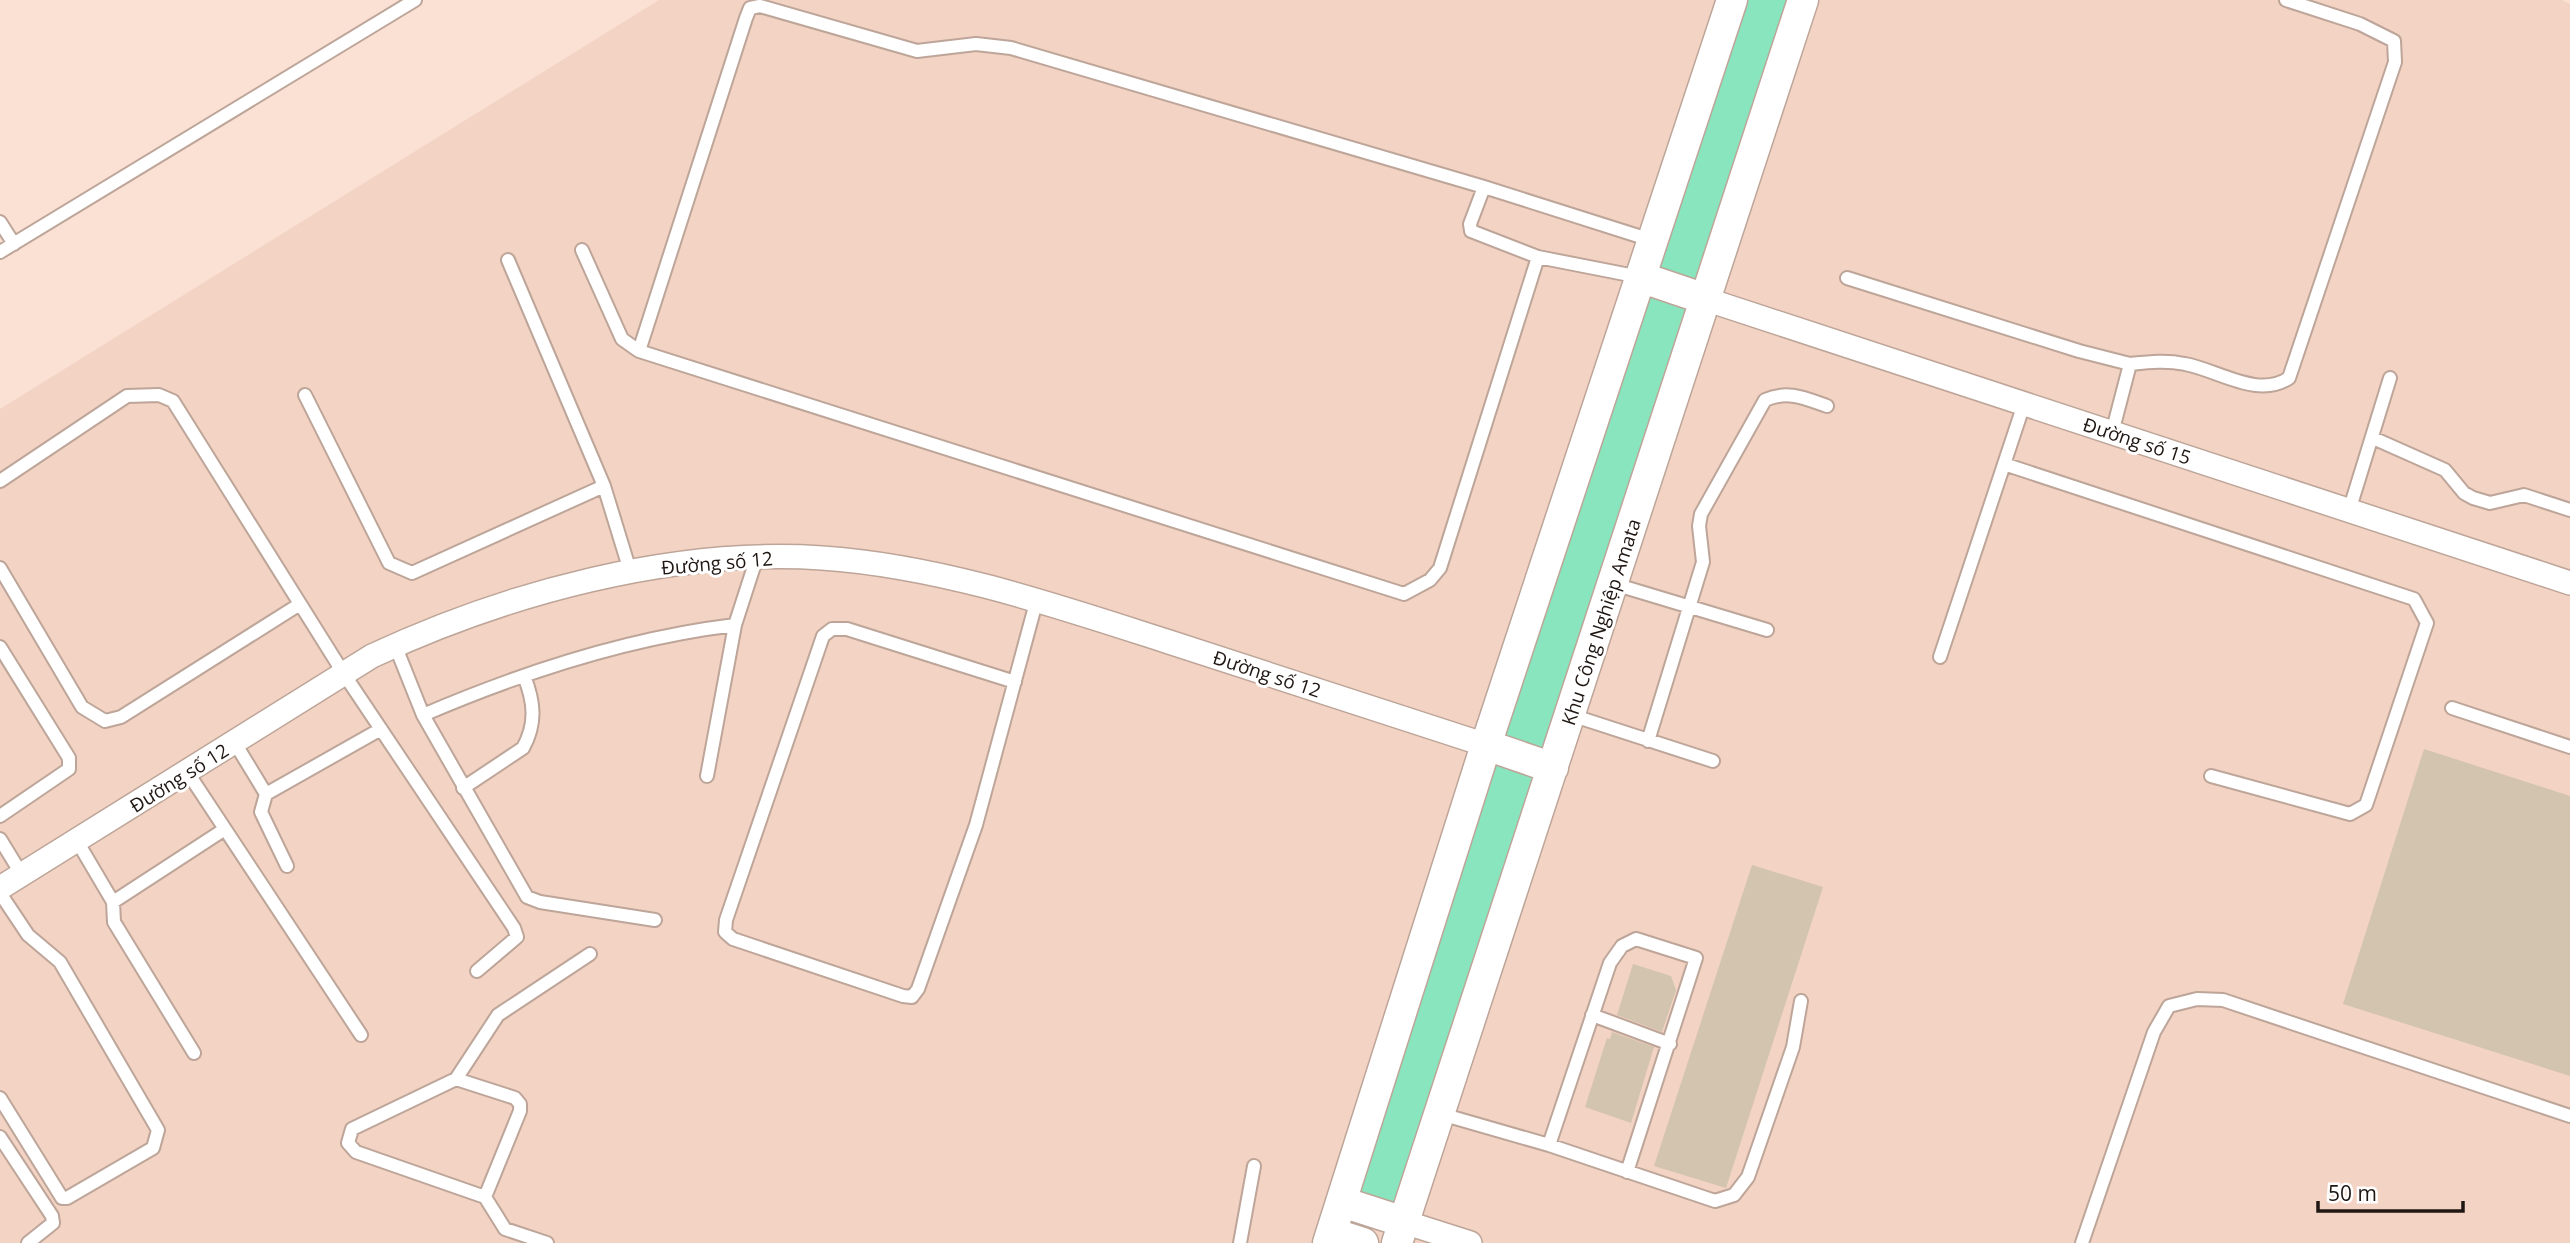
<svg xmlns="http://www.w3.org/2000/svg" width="2570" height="1243" viewBox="0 0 2570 1243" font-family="'Open Sans',sans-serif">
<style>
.built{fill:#f3d3c3}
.green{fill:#89e5bd}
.building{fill:#d2c4af}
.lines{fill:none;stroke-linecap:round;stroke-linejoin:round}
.service-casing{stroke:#bda599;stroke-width:16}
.minor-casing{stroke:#bda599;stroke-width:26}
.tertiary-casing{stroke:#bda599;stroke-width:33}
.service{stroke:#fff;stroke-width:12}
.minor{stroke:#fff;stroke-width:23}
.tertiary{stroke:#fff;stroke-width:30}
.labels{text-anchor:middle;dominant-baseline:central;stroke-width:6;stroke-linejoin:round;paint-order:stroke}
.street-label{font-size:19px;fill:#201713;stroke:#fff}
</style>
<rect width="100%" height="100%" fill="#fae1d4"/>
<path class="built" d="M659 0H2562L2570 4V1243H0V409Z"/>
<path class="green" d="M1743 0H1791L1696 289 1652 274Z
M1649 286 1692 301 1545 758 1499 743Z
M1495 755 1541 770 1396 1212 1354 1199Z"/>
<path class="building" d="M2424 749 2570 796V1076L2343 1004Z
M1752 865 1823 887 1726 1188 1654 1166Z
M1633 964 1671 976 1676 990 1662 1032 1617 1015Z
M1612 1032 1654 1047 1631 1123 1585 1107 1607 1038 1610 1039Z"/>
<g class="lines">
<g class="service-casing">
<path id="service" d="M1484 187 1470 224 1471 231 1538 257
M0 222 14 244
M582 250 622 339 639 351
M0 252 415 0
M508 260 604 486 631 574
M1640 277 1538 257 1440 568 1430 580 1404 594 639 351 746 18 750 8 760 6 917 51 976 44 1011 48 1484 187 1651 240
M1847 278 2079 351 2130 364
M305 395 389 563 412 573 604 486
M2112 433 2130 364C2149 362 2166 360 2185 364 2218 370 2258 399 2289 378L2395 62 2394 41 2360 24 2286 0
M2373 438 2445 470 2464 493 2473 498 2490 503 2524 495 2570 510
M2004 464 2414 599 2427 623 2366 805 2350 814 2211 776
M0 481 127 396 159 395 173 401 344 674 514 928 517 937 477 971
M2349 511 2390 378
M0 568 82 707 105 721 121 717 300 604
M1614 584 1767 630
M395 645 423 715C523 672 627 638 735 625L757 557
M0 647 69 758V769L0 816
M1940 657 2024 404
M1015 682 847 629H832L823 636 726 920 725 932 733 939 903 996 912 997 918 989 976 825 1037 599
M2452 708 2570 747
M423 715 527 897 540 902 655 920
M1571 715 1713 761
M1648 741 1703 562 1699 526 1701 514 1765 400C1788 390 1804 398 1827 406
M235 743 266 794
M188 773 361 1035
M707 776 735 625
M463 788 523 748C537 723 534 701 524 676
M0 839 22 875
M77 841 113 902 225 829
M287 866 261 812 266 794 381 729
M0 893 28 935 60 962 158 1130 153 1148 67 1198H62L0 1098
M113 902 114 922 194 1053
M1592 1015 1670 1044
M456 1079 498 1015 590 954
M1441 1114 1549 1145 1610 963 1622 946 1636 939 1696 958 1627 1172
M0 1137 52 1216 53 1223 28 1243
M1549 1145 1715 1201 1734 1195 1748 1177 1793 1047 1801 1001
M485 1197 520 1111V1104L515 1098 456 1079 352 1129 348 1143 356 1152 485 1197 505 1229 547 1243
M1240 1243 1254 1166
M2082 1243 2154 1032 2169 1006 2197 999 2223 1000 2570 1116"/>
</g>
<g class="minor-casing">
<path id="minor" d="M1705 299 2570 583
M0 888 372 656C507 593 673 548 822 558 940 566 1054 605 1166 641 1273 676 1380 710 1486 745
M1404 1222 1470 1243"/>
</g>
<g class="tertiary-casing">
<path id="tertiary" d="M1640 277 1705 299
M1486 745 1553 768
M1342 1202 1404 1222
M1332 1233 1363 1243
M1328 1243 1486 745 1732 0
M1397 1243 1803 0"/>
</g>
<use href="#service" class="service"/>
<use href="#minor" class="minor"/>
<use href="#tertiary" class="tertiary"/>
</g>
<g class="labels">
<g class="street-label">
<text transform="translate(2137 441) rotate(18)">Đường số 15</text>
<text transform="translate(717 563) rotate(-5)">Đường số 12</text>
<text transform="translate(1601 622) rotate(-72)">Khu Công Nghiệp Amata</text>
<text transform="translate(1267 674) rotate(18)">Đường số 12</text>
<text transform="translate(179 778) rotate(-32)">Đường số 12</text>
</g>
</g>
<path d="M2318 1201v10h145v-10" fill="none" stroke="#201713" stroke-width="3.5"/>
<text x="2328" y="1201" font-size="21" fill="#201713" stroke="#ffffff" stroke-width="5" paint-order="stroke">50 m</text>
</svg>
